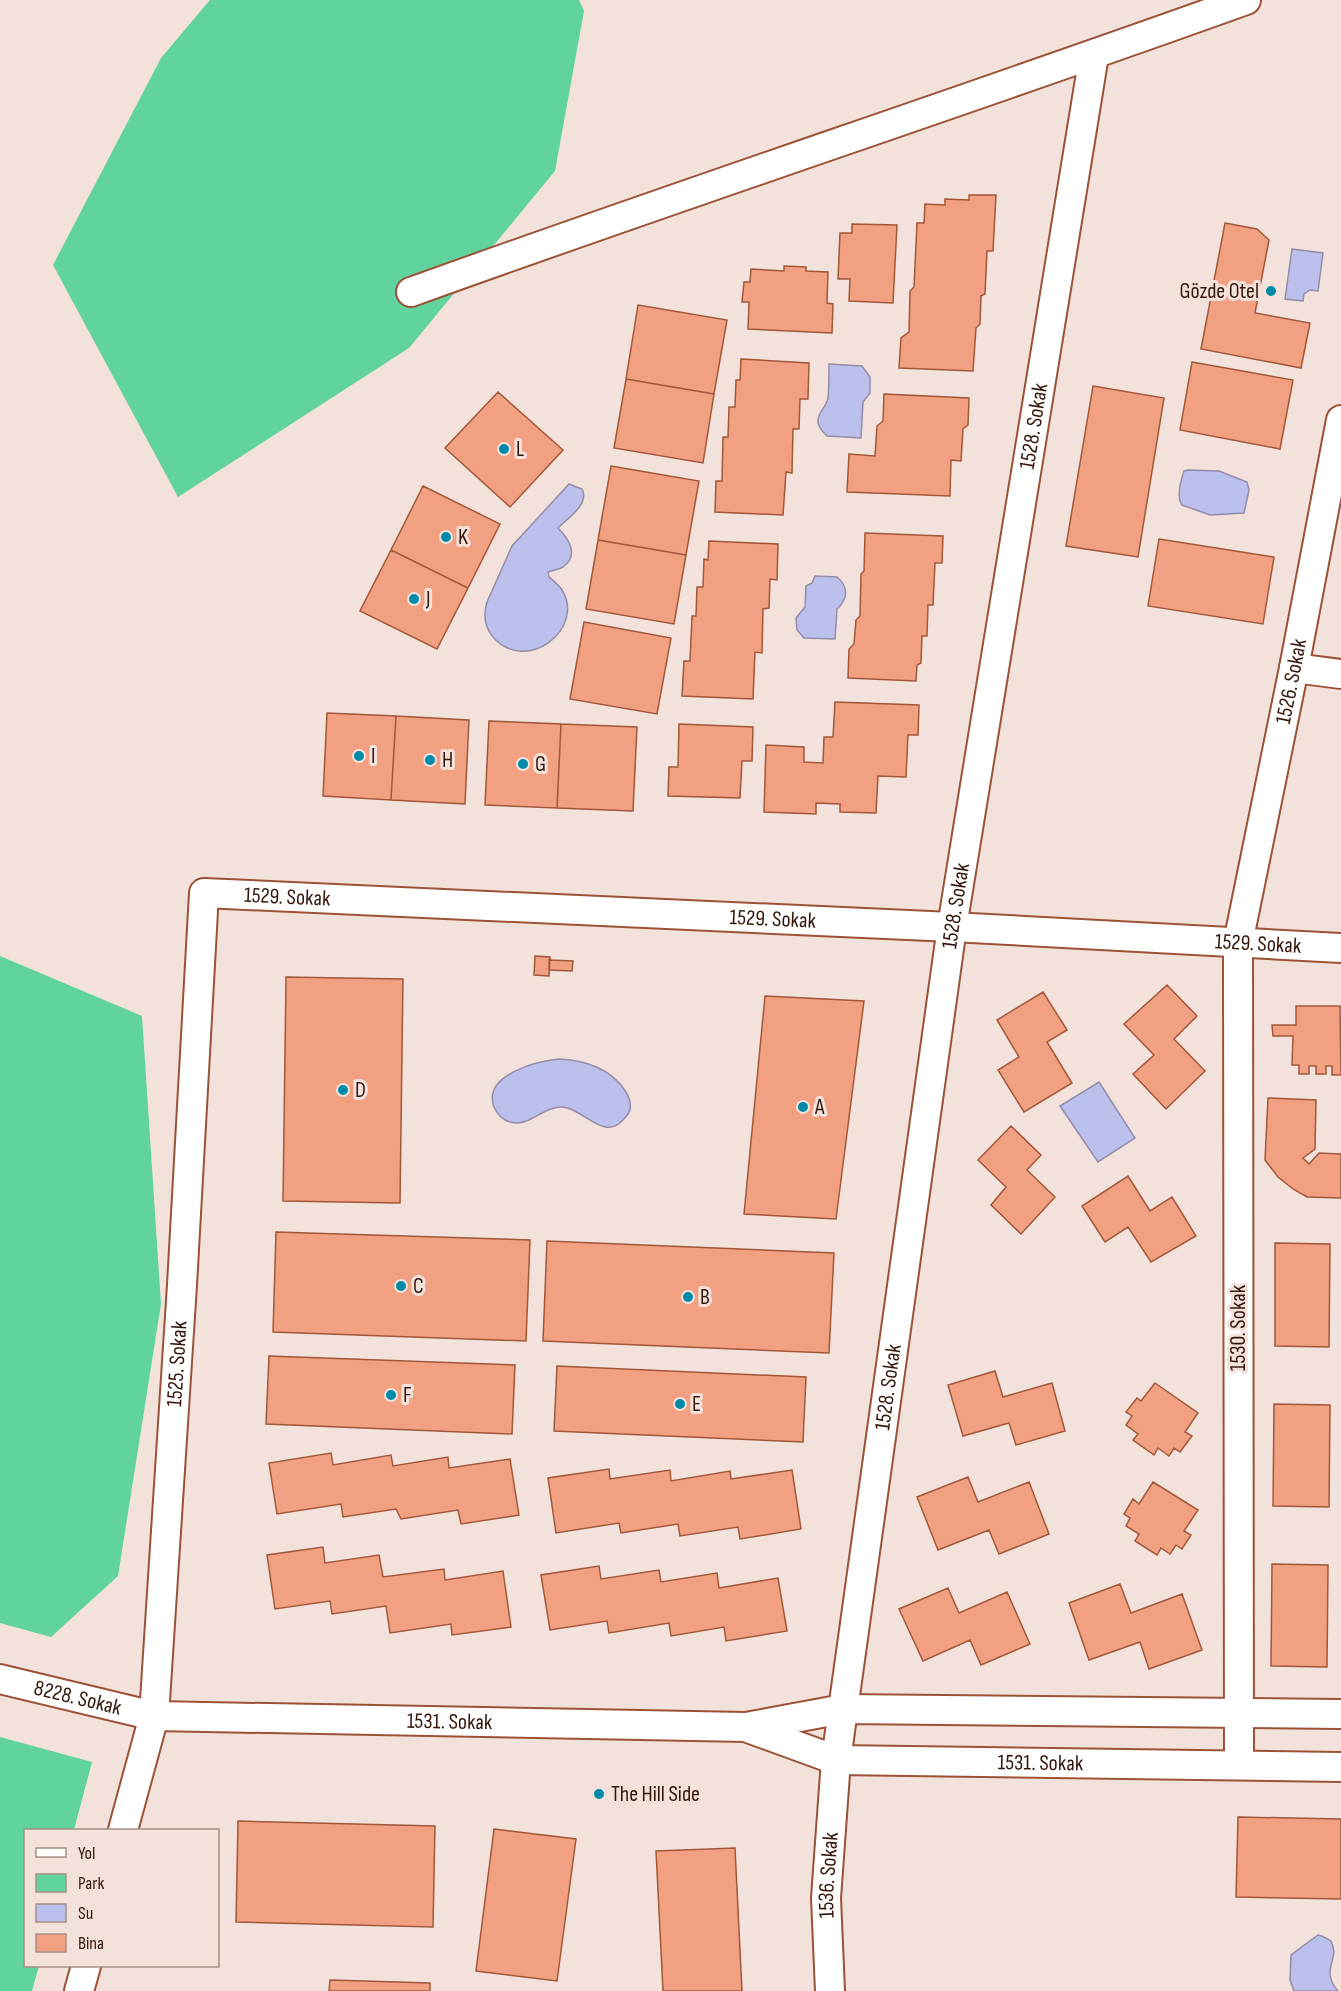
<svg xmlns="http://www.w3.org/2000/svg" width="1341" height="1991" viewBox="0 0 1341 1991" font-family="'Sofia Sans Condensed',sans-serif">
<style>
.green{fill:#61d39e}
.water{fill:#bcc0ec;stroke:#948da8;stroke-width:1.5}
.building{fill:#f2a082;stroke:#a2583b;stroke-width:1.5}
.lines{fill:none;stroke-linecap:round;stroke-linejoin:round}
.minor-casing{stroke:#9c5236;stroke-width:32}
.minor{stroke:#fff;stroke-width:28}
.poi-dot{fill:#008aa9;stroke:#f3e2db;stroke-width:2}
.labels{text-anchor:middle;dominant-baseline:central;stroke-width:6;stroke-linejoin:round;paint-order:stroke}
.poi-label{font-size:22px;fill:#35160a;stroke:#f3e2db;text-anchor:start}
.street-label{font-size:22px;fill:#35160a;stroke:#f3e2db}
</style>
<rect width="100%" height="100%" fill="#f3e2db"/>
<path class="green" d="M210 0H579L584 11 555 171 409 348 178 497 53 265 161 58Z
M0 956 142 1016 161 1304 118 1576 51 1637 0 1623Z
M0 1737 92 1762 74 1830H26V1966H39L32 1991H0Z"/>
<path class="water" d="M1292 249 1323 253 1318 291 1310 290 1304 294 1303 301 1285 299Z
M829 364 862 366 870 377V393L863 402 861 438 827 436C807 418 826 411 828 398 829 387 829 375 829 364Z
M1188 470 1219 471 1247 482 1249 490 1244 513 1210 515 1182 505C1176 497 1181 480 1184 471Z
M569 484 582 489C590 504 568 518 558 528 568 538 580 555 563 567 558 570 553 570 548 572L549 577C553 581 559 585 562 590 586 629 526 675 493 637 484 626 483 615 487 602L512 546Z
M815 576 837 577C849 587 848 599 837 609L835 639 804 638 797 630 796 618 805 607 806 586 812 583Z
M559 1059C585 1060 612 1069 626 1092 629 1097 631 1104 630 1110 629 1114 625 1118 622 1121 603 1141 582 1107 561 1107 542 1107 528 1128 510 1122 503 1120 497 1114 494 1107 482 1074 539 1061 559 1059Z
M1099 1082 1135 1138 1098 1162 1060 1106Z
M1318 1935C1324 1936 1326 1938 1331 1941 1341 1960 1319 1969 1338 1991H1294L1290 1980 1291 1955Z"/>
<path class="building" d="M969 195H996L993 251H987L985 294 981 296 980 324 976 328 973 371 899 368 901 338 909 332 910 291 914 287 917 223H924L925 204 945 205V199L969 200Z
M1225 223 1257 229 1269 240 1255 313 1310 323 1301 368 1201 349Z
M852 224 897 225 893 303 849 301 850 279H838L840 233H852Z
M784 266 806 267V271L828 272 827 303 833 304 832 333 748 329 749 302H742L744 282H750L751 269 784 271Z
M638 305 727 320 714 394 626 379Z
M741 359 809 363 808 399H800L799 429H793L792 473 786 472 783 515 715 512 716 481H722L723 437H728L729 407H735L736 380H740Z
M1192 362 1293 380 1280 449 1180 430Z
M626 379 714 394 703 463 614 448Z
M1093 386 1164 398 1138 557 1066 546Z
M498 392 563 450 510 507 445 448Z
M884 394 969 398 968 425 963 429 961 461 951 460 950 496 847 492 849 454 875 456 877 426 883 421Z
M611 466 699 481 686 555 598 540Z
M423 486 500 524 468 588 391 550Z
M865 533 943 536 942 563H935L933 605H928L927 636H922L921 663 917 665 916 681 848 678 849 649 854 644 856 620 860 616 861 574 864 571Z
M1159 539 1274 557 1263 624 1148 606Z
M598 540 686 555 674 624 586 609Z
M709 541 778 544 777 580 770 579 769 608 763 609 762 653 755 652 753 699 682 696 684 661H690L692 616H696L697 587H703L704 559 708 560Z
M391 550 468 588 437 649 360 611Z
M584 622 671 638 657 714 570 699Z
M835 702 919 705 918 735H908L906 777 878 776 876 813 840 812V804L816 803V814L764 812 766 745 804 747V762L823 763 824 737H833Z
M327 713 396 716 391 800 323 796Z
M396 716 469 720 465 804 391 800Z
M489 721 561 724 557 808 485 805Z
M561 724 637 727 633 811 557 808Z
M679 724 753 727 752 761H742L740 798 668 796 669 767H678Z
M535 956 550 957 549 976 534 975Z
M549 960 573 961 572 971 549 970Z
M286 977 403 979 400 1203 283 1201Z
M1167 985 1197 1016 1174 1039 1205 1071 1166 1109 1133 1074 1154 1055 1124 1024Z
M1043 992 1067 1030 1047 1042 1072 1083 1024 1112 998 1070 1019 1057 997 1020Z
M765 996 864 1001 836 1219 744 1214Z
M1296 1006H1340L1341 1075H1332V1066H1326V1074H1316V1066H1309V1074H1299V1065H1292L1293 1036H1273L1272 1025H1296Z
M1268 1098 1316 1100 1315 1149 1303 1158 1309 1164 1319 1153 1341 1154V1198L1307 1197 1293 1189 1278 1177 1265 1160Z
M1011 1126 1041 1155 1027 1170 1055 1197 1021 1234 991 1205 1006 1187 978 1160Z
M1128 1176 1150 1211 1172 1197 1196 1236 1151 1262 1128 1227 1105 1242 1082 1206Z
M276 1232 530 1240 526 1341 273 1332Z
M547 1241 834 1253 829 1353 543 1341Z
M1275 1243 1330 1244 1329 1347 1275 1346Z
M269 1356 515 1365 512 1434 266 1424Z
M557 1366 806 1377 803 1442 554 1431Z
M995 1371 1003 1397 1052 1383 1065 1431 1016 1445 1009 1423 963 1436 948 1385Z
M1155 1383 1198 1413 1185 1432 1192 1436 1180 1452 1174 1448 1169 1456 1158 1448 1154 1455 1133 1440 1138 1434 1126 1425 1132 1416 1126 1412 1137 1398 1141 1401Z
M1274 1404 1330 1405 1329 1507 1273 1506Z
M331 1453 333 1465 391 1455 393 1466 448 1457 449 1468 510 1459 519 1515 461 1524 458 1510 401 1519 396 1509 343 1517 341 1504 277 1514 269 1463Z
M609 1469 610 1479 670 1470 671 1481 730 1471 731 1479 792 1470 801 1529 740 1539 738 1527 680 1536 678 1524 621 1533 619 1523 556 1533 548 1478Z
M968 1477 978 1502 1029 1482 1049 1534 999 1554 989 1530 938 1550 917 1497Z
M1153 1482 1198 1510 1184 1531 1191 1535 1182 1549 1176 1545 1170 1554 1161 1548 1157 1555 1135 1541 1139 1534 1126 1526 1130 1518 1124 1514 1133 1499 1139 1504Z
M323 1547 325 1563 379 1555 383 1577 444 1569 445 1580 503 1571 511 1627 452 1635 451 1624 390 1633 386 1606 332 1614 330 1601 275 1609 267 1555Z
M1272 1564 1328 1565 1327 1667 1271 1666Z
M599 1566 601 1579 659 1570 661 1582 717 1573 719 1588 778 1578 787 1631 726 1641 724 1627 671 1636 669 1623 609 1633 607 1621 550 1630 541 1575Z
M1120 1584 1131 1613 1182 1594 1202 1650 1149 1669 1140 1642 1089 1660 1069 1603Z
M948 1588 959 1613 1007 1592 1030 1644 981 1665 970 1640 923 1661 899 1609Z
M1238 1817 1341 1819V1899L1236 1897Z
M238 1821 435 1826 433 1927 236 1922Z
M494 1829 576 1839 557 1981 476 1971Z
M735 1848 742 1991H663L656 1851Z
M330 1980 430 1983V1991H329Z"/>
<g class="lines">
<g class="minor-casing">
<g id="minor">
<path d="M411 292C688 192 968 100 1246 0"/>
<path d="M1294 668 1341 674"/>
<path id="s1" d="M0 1679 154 1716 746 1727 843 1709 1341 1714"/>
<path id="s2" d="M748 1728 836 1760 1341 1767"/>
<path id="s3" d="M1239 1764 1238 943 1294 668 1341 420"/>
<path id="s4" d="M123 1830 154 1716 182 1285 204 893 952 927 1341 948"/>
<path d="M79 1991 86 1966"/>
<path id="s5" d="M830 1991 826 1898 836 1760 952 927 1094 55"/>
</g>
</g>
<use href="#minor" class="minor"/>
</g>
<g class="poi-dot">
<circle cx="1271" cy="291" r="6"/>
<circle cx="504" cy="449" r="6"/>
<circle cx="446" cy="537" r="6"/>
<circle cx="414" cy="599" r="6"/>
<circle cx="359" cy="756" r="6"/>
<circle cx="430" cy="760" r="6"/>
<circle cx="523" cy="764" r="6"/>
<circle cx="343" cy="1090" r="6"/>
<circle cx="803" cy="1107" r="6"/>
<circle cx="401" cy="1286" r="6"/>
<circle cx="688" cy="1297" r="6"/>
<circle cx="391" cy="1395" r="6"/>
<circle cx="680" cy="1404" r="6"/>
<circle cx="599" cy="1794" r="6"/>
</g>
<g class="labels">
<g class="poi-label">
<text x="1259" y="291" text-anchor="end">Gözde Otel</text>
<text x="516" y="449">L</text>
<text x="458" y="537">K</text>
<text x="426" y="599">J</text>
<text x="371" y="756">I</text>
<text x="442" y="760">H</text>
<text x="535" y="764">G</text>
<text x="355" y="1090">D</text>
<text x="815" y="1107">A</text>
<text x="413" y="1286">C</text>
<text x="700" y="1297">B</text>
<text x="403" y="1395">F</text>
<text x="692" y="1404">E</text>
<text x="611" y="1794">The Hill Side</text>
</g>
<g class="street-label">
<text stroke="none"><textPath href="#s5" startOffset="1580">1528. Sokak</textPath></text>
<text stroke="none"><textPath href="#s3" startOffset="1088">1526. Sokak</textPath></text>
<text stroke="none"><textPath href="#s4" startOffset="1026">1529. Sokak</textPath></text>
<text stroke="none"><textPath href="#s5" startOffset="1094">1528. Sokak</textPath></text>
<text stroke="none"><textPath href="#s4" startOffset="1512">1529. Sokak</textPath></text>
<text stroke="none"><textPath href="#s4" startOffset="1998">1529. Sokak</textPath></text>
<text transform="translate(1238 1328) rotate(-90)">1530. Sokak</text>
<text stroke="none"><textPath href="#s4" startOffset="471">1525. Sokak</textPath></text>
<text stroke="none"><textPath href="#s5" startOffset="608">1528. Sokak</textPath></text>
<text stroke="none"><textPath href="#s1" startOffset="80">8228. Sokak</textPath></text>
<text stroke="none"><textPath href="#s1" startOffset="454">1531. Sokak</textPath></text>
<text stroke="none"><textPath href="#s2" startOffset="298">1531. Sokak</textPath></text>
<text stroke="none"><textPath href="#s5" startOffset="116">1536. Sokak</textPath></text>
</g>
</g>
<rect x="24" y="1829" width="195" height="138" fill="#f3e2db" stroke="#a79087" stroke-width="1.5"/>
<rect x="36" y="1848" width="30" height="9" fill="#ffffff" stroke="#a79087" stroke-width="1.5"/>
<text x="78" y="1859" font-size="18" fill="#35160a">Yol</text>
<rect x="36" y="1874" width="30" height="18" fill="#61d39e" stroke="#a79087" stroke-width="1.5"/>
<text x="78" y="1889" font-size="18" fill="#35160a">Park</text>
<rect x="36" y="1904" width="30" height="18" fill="#bcc0ec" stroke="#a79087" stroke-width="1.5"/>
<text x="78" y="1919" font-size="18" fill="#35160a">Su</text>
<rect x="36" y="1934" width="30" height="18" fill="#f2a082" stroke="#a79087" stroke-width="1.5"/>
<text x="78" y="1949" font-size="18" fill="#35160a">Bina</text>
</svg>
